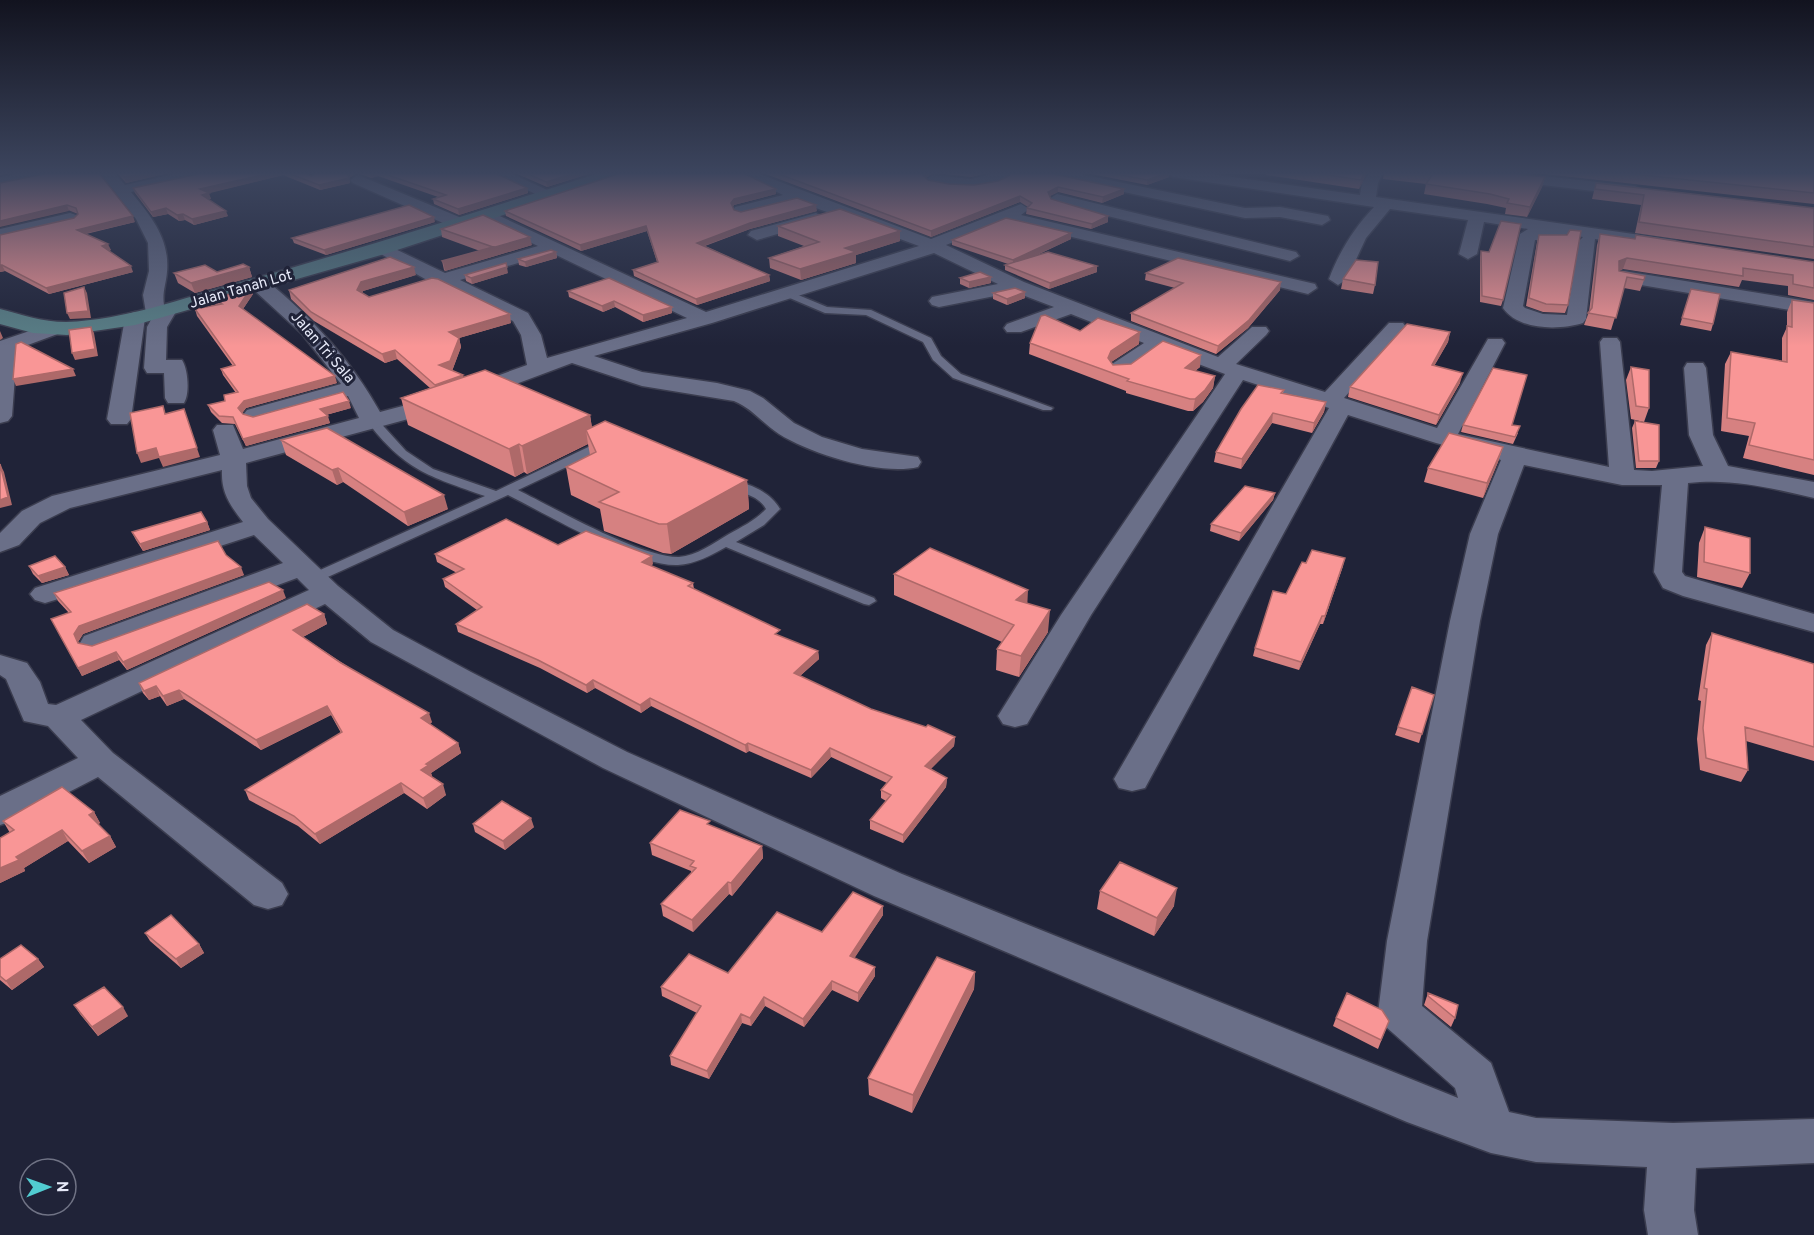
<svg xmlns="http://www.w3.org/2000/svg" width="1814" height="1235" viewBox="0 0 1814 1235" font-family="Overpass,sans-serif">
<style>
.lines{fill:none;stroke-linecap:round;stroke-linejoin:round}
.lane-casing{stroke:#3b3d4f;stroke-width:3}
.street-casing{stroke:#3b3d4f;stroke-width:3}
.secondary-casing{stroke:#3b3d4f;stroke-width:3}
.lane{fill:#6a6f88;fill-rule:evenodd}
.street{fill:#6a6f88;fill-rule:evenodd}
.secondary{fill:#5a8087;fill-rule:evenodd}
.wall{fill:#d68181}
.shaded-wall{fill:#ae6969}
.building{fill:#f99696;stroke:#ae6969;stroke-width:1.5}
.labels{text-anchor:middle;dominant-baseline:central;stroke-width:6;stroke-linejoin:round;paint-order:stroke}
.far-street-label{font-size:15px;fill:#e7eaf9;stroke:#202338}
</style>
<rect width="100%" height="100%" fill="#202338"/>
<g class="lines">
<g class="lane-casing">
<path id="lane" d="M785 292H791L827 307 871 310 931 338 941 356 961 374 1053 408 1051 410H1043L953 378 933 360 923 342 866 315 825 313 785 296Z
M372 417 376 418 406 451 433 469 496 491 603 440H611V446L518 490C554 508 642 558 679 557 696 556 714 543 729 534 742 527 756 520 766 509 757 492 736 495 724 483L730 479C749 484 770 491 780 509L764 525 736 542 874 598 876 601 869 605 864 604 726 547C712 555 695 564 678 565 636 567 548 515 508 495L319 581H309L307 578 309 575 485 496C428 476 404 470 366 420Z"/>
</g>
<g class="street-casing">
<path id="street" d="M23 173H53L51 176 0 187V177Z
M100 173H115L125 185 179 173H206L204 176 131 192C151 216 170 239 167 272 166 284 162 293 164 305L174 306 177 310 167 327 166 360H182C188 369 190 394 184 403H168L165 398 164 373H147L144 368 147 327 152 318 146 313 143 295 149 271 148 243 136 219Z
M490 173H510L556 194 548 199 542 197Z
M738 173H757L931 239 1021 204 1029 209 1021 215 1315 284 1317 288 1308 294 1006 221 946 245 1024 282 1218 357 1252 327H1266L1269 331 1266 335 1236 364 1325 392 1389 323H1403L1406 327 1403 331 1344 398 1437 428 1488 339H1502L1505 343 1458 434 1609 467 1600 342 1603 338H1617L1620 342 1634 470 1652 471 1703 466 1689 435 1684 368 1687 363H1703L1706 368 1713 435 1728 466 1814 482V498C1771 488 1732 478 1688 483L1682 572 1685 576 1814 614V632L1683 596 1663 588 1654 572 1662 485H1622L1524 465 1498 534 1480 621 1427 941 1422 1006 1491 1063 1509 1112 1536 1118 1673 1123 1814 1119V1163L1696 1168 1694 1210 1698 1235H1648L1644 1210 1647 1167 1536 1162 1491 1153 1407 1122 874 896 603 768 371 642 325 604 81 720 113 753 282 883 288 894 282 905 268 909 254 905 98 777 13 821 0 825V796L78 758 48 726 24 721 6 679 0 675V655L27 663 40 682 48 704 56 705 309 590 297 578 95 652 84 650 80 643 84 636 283 563 254 535 55 600 45 603 35 600 30 594 35 588 243 522C229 504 221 492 222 470L70 508 40 523 19 545 0 552V533L22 511 52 496 220 455 213 430 217 425H233L243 449 359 418 348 396 255 422 247 420 243 415 247 410 341 384 302 334 253 289 251 285 253 281H267C314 319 352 362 380 412L444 395 527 365 521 335 513 321 434 284 372 249 381 244 387 245 445 273 538 246 479 218 477 215 479 212H491L706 312 919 246 797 201 741 215 735 213 733 210 735 207 783 195ZM552 253 687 318 547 358 541 335 528 313 460 280ZM934 253 998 284 932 297 929 301 932 305 939 307 1015 292 1054 307 1007 324 1004 328 1007 332H1021L1071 314 1144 343 1112 364 1109 369 1112 374H1128L1161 350 1225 374 1061 615 998 716 1003 724 1015 727 1027 724 1091 615 1243 380 1329 408 1114 779 1119 788 1132 791 1145 788 1348 415 1436 443 1501 460 1470 534 1450 621 1387 941 1378 1013 1385 1026 1455 1088 1458 1098 902 874 627 752 471 672 393 630 338 586 268 519 251 498 247 486 246 463 460 405 572 363 642 386 734 401C752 408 763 424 779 434 811 454 881 476 918 467L921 462 918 457 862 449 822 437 794 423 763 398 750 391 717 383 642 372 594 356 712 323Z
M996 173H1015C997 194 951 189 928 183L925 180 933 175 971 179Z
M1047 173H1075L1245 208 1280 207 1328 216 1330 220 1322 225 1280 217 1245 218 1054 177Z
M1166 173H1204L1360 195 1362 183 1369 173H1383L1378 183 1376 197 1675 240 1684 245 1675 250 1595 239 1586 319 1583 323C1560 330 1519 331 1503 308L1520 234 1528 229 1484 222 1477 254 1468 259 1459 254 1468 220 1390 209 1366 238 1347 279 1338 285 1329 279C1339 252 1354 228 1374 207L1173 177ZM1566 234 1583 237 1579 241 1567 315 1543 314 1525 308 1523 306 1535 240H1565Z
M1469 173H1515L1635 186 1643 191 1635 196 1476 177Z
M358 175 464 219 466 223 464 227H452L353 183 350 180Z
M1057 194 1296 252 1299 256 1290 261 1051 202 1049 199Z
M70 213 76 215 78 218 76 221 0 239V229Z
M816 213 824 218 822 221 757 240 748 235 751 231Z
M1624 271 1814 302V314L1617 281 1615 277 1617 273Z
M135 312 142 314 145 318 131 419 127 424H111L107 419 125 318 128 314Z
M56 322 63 324 66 328 63 332 17 349 12 416 8 421 0 423V341Z"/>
</g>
<g class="secondary-casing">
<path id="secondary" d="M599 173H623L621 176 388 253 135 325 67 335 33 333 0 324V309C23 315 42 322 66 322 125 320 183 298 238 283 360 249 479 211 599 173Z"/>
</g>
<use href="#lane" class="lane"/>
<use href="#street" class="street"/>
<use href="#secondary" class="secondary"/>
</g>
<path class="wall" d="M117 173H169L126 183Z
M203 173H305L311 176 317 173H495L527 188 528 193 459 215 434 204 433 199 438 197 378 176 371 178 357 173 349 178 350 183 320 190 283 175 208 193 211 199H208L228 216 194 225 185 220 179 221 168 214 153 217 135 193 133 188Z
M515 173H592L547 187Z
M763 173H933L926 178 928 180 949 184 974 185 1054 174 1124 189V194L1102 203 1058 192 1050 196 1051 199 1108 216V222L1091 229 1026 214 1027 208 1028 207 1020 202 931 237Z
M935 173H987L971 177Z
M1086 173H1169V177L1147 185Z
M1267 173H1367L1359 189 1266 175Z
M1384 173H1506L1545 177 1542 187 1527 217 1505 214 1506 208 1487 204 1424 194 1426 184 1383 179Z
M1535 173H1814V204Z
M0 183 135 222 86 234 111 250 109 251 133 272 49 294 5 271 0 272V235L74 218 78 214Z
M1596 183 1814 208V259L1635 233 1641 205 1592 199Z
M776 189V194L734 205 733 207 734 210 741 212 817 211 750 229 705 246 769 275 770 281 697 305 634 276 633 270 657 262 647 231 581 251 506 216 505 211Z
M435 222 326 255 294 243 292 238Z
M778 226 900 231V241L856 255V263L801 280 770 268 769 258 804 246 778 236Z
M441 229 532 245 445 271 444 270 442 261 480 251 442 237Z
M1071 233V239L1033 257 1097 272 1049 289 1005 270V265L1008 264 952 245V240Z
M1600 234 1814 262V300L1788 295V286L1742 280 1739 287 1623 269 1619 271 1644 280 1640 291 1624 288 1611 330 1584 325 1589 312 1597 245Z
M1539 235 1568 305 1565 313 1543 312 1526 306 1537 242Z
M1481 251 1503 300 1501 306 1480 302V257Z
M556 252 557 258 526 267 519 265 518 259Z
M249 267 252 277 195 293 178 283 174 273 217 272Z
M508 273 472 284 466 281 465 275Z
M1146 273 1280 290 1248 328 1216 354 1131 321V313L1175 288 1145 280Z
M416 275 363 291 362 293 369 297 511 323 459 338 461 347 452 371 464 377 590 415 592 428 747 480 749 509 671 554 663 553 604 531 600 509 571 495 566 467 590 455 588 444 527 474 524 472 515 477 408 425 401 398 430 388 397 359 385 363 314 321 291 299 289 290Z
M960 278 991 283 969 288 960 284Z
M1343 279 1375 285 1373 294 1341 289Z
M251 288 253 294 243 309 337 383 246 408 242 413 243 414 253 417 351 408 326 415 330 423 246 446 235 424 222 423 211 412 208 405 225 401 236 393 223 375 221 369 233 366 197 316 195 309 216 305H215L212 299Z
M1691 289 1713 324 1711 331 1680 325Z
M568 291 672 307V313L643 322 615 307 603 312 569 297Z
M1025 292V298L1007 305 993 299V293Z
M1792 300 1814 303V475L1743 458 1749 436 1721 431 1725 364 1731 352 1782 361V338L1787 327V312Z
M1080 331 1139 344 1111 362 1113 365 1200 367 1195 371 1215 376 1213 388 1203 402 1193 411H1188L1126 393V391L1029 354 1030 343Z
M1450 332 1448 342 1434 366 1460 383 1436 425 1348 397 1350 387Z
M1631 367 1649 408 1644 422 1631 419 1626 380Z
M1284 390 1283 393 1326 402 1324 412 1312 433 1272 423 1241 469 1214 462 1216 452Z
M1635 421 1659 461 1656 468H1636L1632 428Z
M1463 425 1518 433 1513 444 1461 432Z
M281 440 448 509 408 526 343 482 337 485 286 455Z
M1503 447 1498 462 1483 498 1424 482 1428 468Z
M1275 493 1273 500 1239 541 1210 531 1211 524Z
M207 522 210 530 143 551 136 540 132 532Z
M1705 527 1750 573 1742 588 1697 577 1699 543Z
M558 545 653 564 650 566 693 583 694 589 780 636 818 651 819 659 800 676 871 709 955 737 954 746 930 769 947 778 946 787 903 843 870 829V820L886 801 881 798V790L887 783 831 757 811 778 749 751 746 753 651 706 641 713 595 688 587 693 540 668 458 632 456 624 477 610 445 587 443 579 457 573 437 562 435 554Z
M226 555 244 575 83 634 78 642 79 643 92 646 286 598 127 670 119 660 82 676 51 619 69 613 58 601 54 593Z
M1306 563 1343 566 1323 624H1320L1299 670 1253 656 1255 648 1286 594Z
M29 566 65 567 69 575 42 583 33 574Z
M894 574 1027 603 1048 632 1019 677 996 670 997 649 1002 642 894 595Z
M324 614 327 624 303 637 432 722 430 724 458 743 461 753 431 773 432 776H431L446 795 427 809 404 793 320 844 298 826 249 800 245 790 341 733 331 715 261 750 184 699 167 706 160 696 149 700 143 693 139 683Z
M1712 633 1814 664V761L1746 741 1748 770 1741 782 1700 770 1697 739 1701 701 1698 700 1706 645Z
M1412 687 1434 695 1419 743 1395 735Z
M94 812 100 823 98 824 110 836 116 847 89 863 68 841 24 868 25 871 0 883V838L10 833 3 821Z
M473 824 534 827 505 850 475 832Z
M710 825 762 846 763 858 732 896 729 894 693 932 663 916 661 904 691 873V871L652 855 650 843Z
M1100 891 1174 906 1154 936 1097 909Z
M883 906V915L854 958 875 976 858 1002 832 990 804 1027 765 1006 751 1026 742 1023 709 1079 671 1065 670 1056 697 1013 662 996 661 987 728 973Z
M145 933 199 944 204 953 181 968 150 941Z
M0 959H38L44 967 12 990 0 980Z
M975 972 974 989 912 1113 869 1095 868 1078Z
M1428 993 1455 1018 1451 1027 1424 1005Z
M74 1005 128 1016 98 1036 80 1014Z
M1336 1018 1389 1021 1378 1049 1333 1026Z"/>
<path class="shaded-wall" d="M0 173H12L0 175Z
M144 173H169L126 183 124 177Z
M270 173H282L283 175 202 195 200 189Z
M347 173H357L349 178Z
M370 173H377L378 176 371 178Z
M575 173H592L547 187 546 182Z
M925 173H933L923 180V175Z
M971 173H987L971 177Z
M1167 173H1169V177L1147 185V180Z
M1364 173H1367L1359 189 1361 180Z
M1545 177 1542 187 1527 217 1530 207Z
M349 178 350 183 320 190 319 185Z
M1058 187V192L1048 197V192Z
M527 188 528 193 459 215 458 209Z
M776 189V194L734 205 731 209V203L734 199Z
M1124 189V194L1102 203 1103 197Z
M209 193 211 199 203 200 202 195Z
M1020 196V202L931 237V231Z
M67 205 69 211 0 227V221Z
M816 205 817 211 750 229 698 248 697 243 750 223Z
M166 208 168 214 153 217 151 212Z
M226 211 228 216 194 225 192 219Z
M183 214 185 220 179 221 177 215Z
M133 216 135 222 79 235 77 230Z
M1108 216V222L1091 229 1092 224Z
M434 217 435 222 326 255 324 250Z
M646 226 647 231 581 251 580 245Z
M900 231V241L856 255V263L801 280 800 269 845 248Z
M1071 233V239L1013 266V260Z
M530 237 532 245 445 271 443 262Z
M108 244 111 250 104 252 102 246Z
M556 252 557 258 526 267 525 262Z
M1627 258 1623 269 1615 272 1619 261Z
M0 265H2L5 271 0 272Z
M131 266 133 272 49 294 46 288Z
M1097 266V272L1049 289 1050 283Z
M249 267 252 277 195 293 191 283Z
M414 267 416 275 363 291 360 299 357 290 361 282Z
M507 267 508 273 472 284 471 278Z
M769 275 770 281 697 305 696 299Z
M991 277V283L969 288V282Z
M1281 282 1280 290 1248 328 1216 354 1218 346Z
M84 287 87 293 91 318 70 319 67 313Z
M251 288 253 294 241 312 239 306Z
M1025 292V298L1007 305V299Z
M614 301 615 307 603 312 602 306Z
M672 307V313L643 322V315Z
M510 314 511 323 459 338 461 347 452 371 439 365 449 332Z
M91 327 94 333 98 356 75 360 72 353Z
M0 331 3 338 0 340Z
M1140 332 1139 344 1110 363 1108 358 1111 351Z
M1450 332 1448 342 1429 375 1432 365Z
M395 350 397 359 385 363 382 354Z
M1201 355 1200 367 1183 380 1185 368Z
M73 369 76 376 16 386 13 379Z
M1463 373 1460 383 1436 425 1439 415Z
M463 375 465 385 437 394 435 385Z
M335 376 337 383 246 408 241 415 238 408 244 401Z
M1215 376 1213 388 1203 402 1193 411 1195 399Z
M349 401 351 408 322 416 320 409Z
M1326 402 1324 412 1312 433 1314 423Z
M1273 413 1272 423 1241 469 1242 459Z
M590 415 594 442 586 430 588 444 527 474 522 446Z
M328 416 330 423 246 446 243 439Z
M187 419 200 457 163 467 159 458 141 463 137 453Z
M519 444 524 472 515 477 509 449Z
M1503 447 1498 462 1483 498 1487 483Z
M0 464 4 472 12 505 0 508Z
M338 468 343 482 337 485 332 470Z
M747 480 749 509 671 554 667 524Z
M1275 493 1273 500 1239 541 1241 533Z
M444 495 448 509 408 526 404 512Z
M207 522 210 530 143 551 140 544Z
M652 556 653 564 643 570 642 562Z
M1345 558 1343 566 1323 624 1325 616Z
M65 567 69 575 42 583 38 576Z
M241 567 244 575 83 634 78 642 82 651 74 634 79 626Z
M283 590 286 598 127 670 123 662Z
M1028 590 1027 611 1016 600Z
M1050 610 1048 632 1019 677 1021 656Z
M324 614 327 624 297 640 293 630Z
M1322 616 1320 624 1299 670 1301 662Z
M818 651 819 659 794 681V673Z
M116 652 119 660 82 676 78 668Z
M593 680 595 688 587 693 586 685Z
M156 686 160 696 149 700 144 691Z
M179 690 184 699 167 706 163 696Z
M650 698 651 706 641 713 640 705Z
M327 706 331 715 261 750 256 740Z
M429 713 432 722 424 727 421 718Z
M955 737 954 746 925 775V766Z
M458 743 461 753 431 773 432 776 424 780 421 770 426 764Z
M748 743 749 751 746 753 745 745Z
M830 748 831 757 811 778V770Z
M947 778 946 787 903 843V835Z
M401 783 404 793 320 844 315 834Z
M443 784 446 795 427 809 423 798Z
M94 812 100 823 96 826 89 815Z
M531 818 534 827 505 850 503 841Z
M62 830 68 841 24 868 25 871 0 883V868L16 857Z
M110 836 116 847 89 863 82 851Z
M762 846 763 858 732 896 731 883Z
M728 882 729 894 693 932 692 920Z
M1177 888 1174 906 1154 936 1157 918Z
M883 906V915L850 965V956Z
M199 944 204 953 181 968 176 959Z
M38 959 44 967 12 990 6 981Z
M875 967V976L858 1002V993Z
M975 972 974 989 912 1113 913 1095Z
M832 981V990L804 1027 803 1019Z
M764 997 765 1006 751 1026 750 1018Z
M123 1007 128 1016 98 1036 92 1027Z
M741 1014 742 1023 709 1079 707 1071Z"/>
<path class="building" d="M49 173H99L133 216 77 230 108 244 102 246 131 266 46 288 2 265H0V235L74 218 78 214 76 208 67 205 0 221V183Z
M120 173H144L124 177Z
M203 173H270L200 189 209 193 202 195 226 211 192 219 183 214 177 215 166 208 151 212 133 188Z
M288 173H305L311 176 317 173H347L349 178 319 185Z
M382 173H495L527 188 458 209 433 199 446 195Z
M526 173H575L546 182Z
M621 173H743L776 189 734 199 731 203 734 210 741 212 797 198 816 205 750 223 697 243 769 275 696 299 633 270 658 262 646 226 580 245 505 211Z
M776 173H925L923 175 928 180 949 184 974 185 998 181 1009 176 1011 173H1053L1054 174 1124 189 1103 197 1058 187 1048 192 1051 199 1108 216 1092 224 1027 208 1032 203 1020 196 931 231Z
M1111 173H1167L1147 180Z
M1316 173H1364L1361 180Z
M1417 173H1506L1545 177 1530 207 1507 203 1509 199 1490 194 1426 184 1432 175Z
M1624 173H1814V193Z
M1596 183 1814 208V247L1639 222 1644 195 1595 189Z
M409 205 434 217 324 250 292 238Z
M840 209 900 231 845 248 856 252 800 269 769 258 819 242 778 226Z
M483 215 530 237 443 262 442 261 493 247 441 229Z
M1006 218 1071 233 1013 260 952 240Z
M1501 221 1521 224 1503 300 1482 296 1481 251 1489 252Z
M1570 230 1581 231 1568 305 1546 304 1529 298 1539 235H1567Z
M1600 234 1635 239 1636 235 1814 262V288L1793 284V275L1743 268V276L1627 258 1619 261V271L1645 276 1644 280 1627 277 1616 318 1588 313 1592 308Z
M551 250 556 252 525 262 518 259Z
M1048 252 1097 266 1050 283 1005 265Z
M390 257 414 267 361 282 357 290 369 297 432 278 438 279 510 314 449 332 459 338 450 361 439 365 463 375 435 385 395 350 382 354 311 312 289 290Z
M1178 258 1281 282 1249 320 1218 346 1131 313 1183 283 1146 273Z
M1356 260 1378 262 1375 285 1343 279Z
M506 263 507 267 471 278 465 275Z
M243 264 249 267 191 283 174 273 205 265 217 272Z
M980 272 991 277 969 282 960 278Z
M609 278 672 307 643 315 614 301 602 306 568 291Z
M84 287 88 311 67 313 64 293Z
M251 288 239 306 335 376 244 401 238 408 243 414 253 417 343 392 349 401 320 409 328 416 243 439 233 417 219 416 208 405 225 401 224 395 238 392 221 369 235 365 195 309 222 304 212 299Z
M1015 288 1025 292 1007 299 993 293Z
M1691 289 1720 294 1713 324 1682 318Z
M1792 300 1814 303V460L1749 445 1755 423 1727 418 1731 352 1787 362V326L1792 327Z
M1045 315 1080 331 1098 318 1140 332 1111 351 1108 358 1113 365 1131 364 1163 341 1201 355 1185 368 1215 376 1205 390 1195 399H1190L1127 381 1129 379 1030 343 1041 316Z
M1407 324 1450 332 1432 365 1463 373 1439 415 1350 387Z
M91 327 95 349 72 353 69 330Z
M21 342 73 369 13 379 16 344Z
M1631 367 1649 370V408L1636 406Z
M1493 368 1527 375 1512 425 1520 426 1515 437 1463 425Z
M485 370 590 415 522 446 519 444 509 449 401 398Z
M1258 385 1284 390 1281 393 1326 402 1314 423 1273 413 1242 459 1216 452 1241 409Z
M163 406 165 414 184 409 197 448 159 457 156 448 137 453 130 413Z
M605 421 747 480 667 524H659L599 502 619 492 566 467 596 452 586 430Z
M1635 421 1659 425V461H1639Z
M327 428 444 495 404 512 338 468 332 470 281 440Z
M1449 433 1503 447 1487 483 1428 468Z
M0 464 8 497 0 500Z
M1245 486 1275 493 1241 533 1211 524Z
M201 512 207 522 140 544 132 532Z
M506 519 558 545 586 531 652 556 642 562 693 583 688 586 780 630 775 634 818 651 794 673 871 709 926 727 928 725 955 737 925 766 947 778 903 835 870 820 891 795 881 790 892 777 830 748 811 770 748 743 745 745 650 698 640 705 593 680 586 685 538 660 456 624 482 607 443 579 464 569 435 554Z
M1705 527 1750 538V573L1704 562Z
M218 541 226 555 241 567 79 626 74 634 78 643 92 646 269 582 283 590 123 662 116 652 78 668 51 619 71 612 54 593Z
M930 548 1028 590 1016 600 1050 610 1021 656 997 649 1014 625 894 574Z
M1312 550 1345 558 1325 616H1322L1301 662 1255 648 1273 591 1286 594 1302 562 1306 563Z
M55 556 65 567 38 576 29 566Z
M307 604 324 614 293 630 341 663 429 713 421 718 458 743 426 764 429 765 421 770 443 784 423 798 401 783 315 834 294 816 245 790 342 732 327 706 256 740 179 690 163 696 156 686 144 691 139 683Z
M1712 633 1814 664V747L1745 727 1748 770 1706 758 1703 728 1707 689 1704 688Z
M1412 687 1434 695 1422 734 1398 727Z
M62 787 94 812 89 815 110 836 82 851 62 830 16 857 19 860 0 868V838L14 830 3 821Z
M502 801 531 818 503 841 473 824Z
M680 810 710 821 707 824 762 846 731 883 728 882 692 920 661 904 696 868 690 866 694 861 650 843Z
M1120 862 1177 888 1157 918 1100 891Z
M853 892 883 906 850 956 875 967 858 993 832 981 803 1019 764 997 750 1018 741 1014 707 1071 670 1056 701 1006 661 987 689 954 728 973 777 912 822 932Z
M171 915 199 944 176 959 145 933Z
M21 945 38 959 6 981 0 976V959Z
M937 957 975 972 913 1095 868 1078Z
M104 987 123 1007 92 1027 74 1005Z
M1347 993 1382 1010 1389 1021 1381 1040 1336 1018Z
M1428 993 1458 1005 1455 1018 1428 996Z"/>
<linearGradient id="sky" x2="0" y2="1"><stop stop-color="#12131f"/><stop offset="0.5" stop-color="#3c455e"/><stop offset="1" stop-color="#3c455e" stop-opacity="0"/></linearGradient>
<rect width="1814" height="346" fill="url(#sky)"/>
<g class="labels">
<g class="far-street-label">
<text transform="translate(241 290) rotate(-16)">Jalan Tanah Lot</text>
<text transform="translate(322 348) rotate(49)">Jalan Tri Sala</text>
</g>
</g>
<g transform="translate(48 1187) rotate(89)"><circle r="28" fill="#202338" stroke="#707385" stroke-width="1.5"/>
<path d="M0-4.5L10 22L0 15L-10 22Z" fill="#51ccd1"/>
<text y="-9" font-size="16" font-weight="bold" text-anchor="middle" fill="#e7eaf9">N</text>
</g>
</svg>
